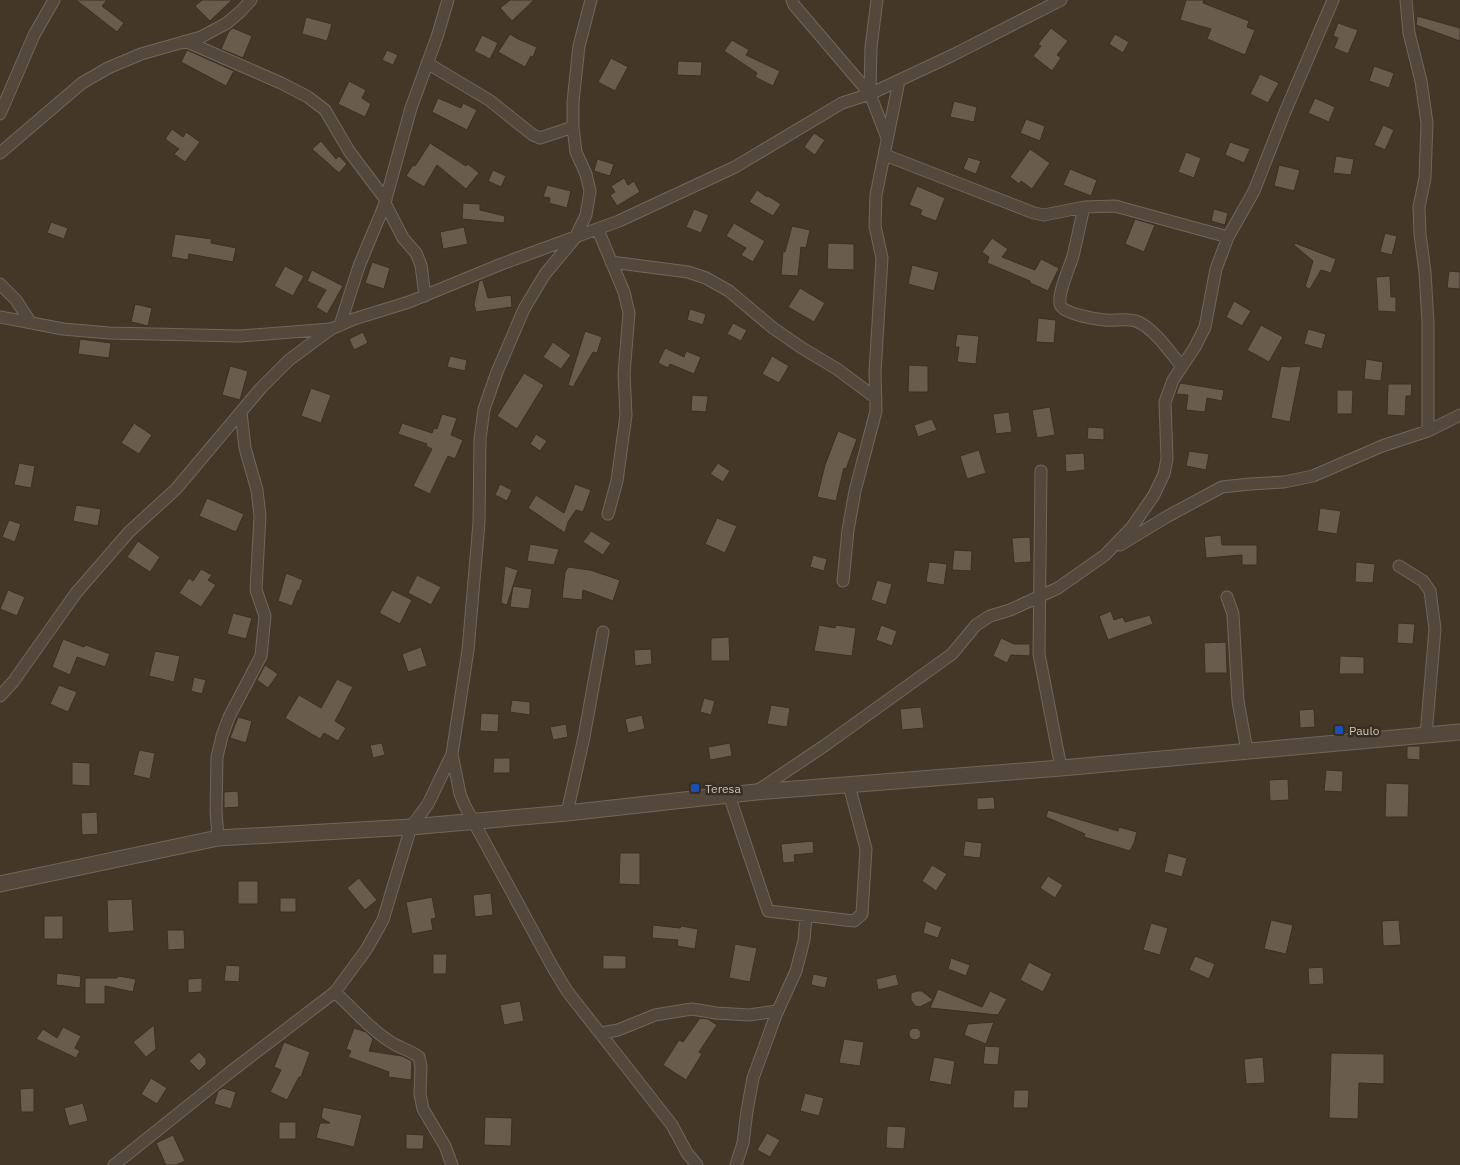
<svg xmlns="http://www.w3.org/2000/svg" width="1460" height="1165" viewBox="0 0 1460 1165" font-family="'IBM Plex Sans',sans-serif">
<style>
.building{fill:#685d4c;stroke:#3a3023}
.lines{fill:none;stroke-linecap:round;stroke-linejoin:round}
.minor-casing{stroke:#70675a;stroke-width:13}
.tertiary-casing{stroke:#70675a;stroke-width:17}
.minor{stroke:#52493c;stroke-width:11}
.tertiary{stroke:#52493c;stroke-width:15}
.transit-dot{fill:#1a4fb4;stroke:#382e21;stroke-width:2}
.labels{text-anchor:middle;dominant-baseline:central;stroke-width:5;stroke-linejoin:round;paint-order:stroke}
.poi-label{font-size:12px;fill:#ccc5b9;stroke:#382e21;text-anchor:start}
</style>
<rect width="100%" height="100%" fill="#433728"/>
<path class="building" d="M76 0H107L102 6 124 23 117 32Z
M202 0H232L210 21 195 6Z
M510 0H534L512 21 500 8Z
M1186 0H1204L1203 3 1249 21 1247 27 1255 30 1245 55 1207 39 1211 29 1180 20Z
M1417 16 1460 28V41L1416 25Z
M306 17 332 24 327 41 302 34Z
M1338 23 1358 30 1348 54 1334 48 1338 38 1333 36Z
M233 28 252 36 243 58 221 49 229 31Z
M1051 28 1068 41 1057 55 1061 58 1052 71 1033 56 1041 46 1038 44Z
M510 34 518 39 537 47 533 57 531 56 525 67 498 52Z
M1115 34 1129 42 1123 53 1109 44Z
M482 35 498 43 490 59 474 51Z
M732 40 749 50 746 55 780 71 773 86 755 77 757 73 724 51Z
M187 50 234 71 226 86 181 62Z
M387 50 398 55 393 65 382 60Z
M611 58 628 67 615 91 598 82Z
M678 61 702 62 701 76 677 75Z
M1374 66 1394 73 1389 88 1369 81Z
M1260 74 1279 83 1268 103 1250 94Z
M349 81 366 90 362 98 371 104 365 117 338 104Z
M438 98 461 108 463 103 477 110 467 130 432 112Z
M1315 98 1335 107 1329 122 1308 113Z
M954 101 977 107 974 122 950 117Z
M1026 119 1045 126 1040 141 1020 133Z
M1383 125 1394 130 1385 150 1374 145Z
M172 129 183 137 186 132 200 142 185 162 174 154 179 149 165 139Z
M814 133 825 140 815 155 804 147Z
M321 141 336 159 339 156 347 164 339 173 312 149Z
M1230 142 1250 149 1244 163 1225 155Z
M430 143 466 166 468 164 479 173 466 189 437 165 424 187 406 176 413 165 415 166Z
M1030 149 1050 163 1032 189 1021 181 1019 184 1010 177Z
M1186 152 1201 158 1194 178 1178 172Z
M1336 156 1354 159 1351 175 1333 173Z
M968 157 981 161 976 174 963 169Z
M597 159 614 164 610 176 594 171Z
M1279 165 1300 170 1294 191 1274 186Z
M1070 169 1097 180 1091 196 1063 185Z
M493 170 506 176 501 187 488 181Z
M624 178 628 185 634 181 640 192 617 206 610 195 615 192 611 186Z
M547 185 571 191 567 208 549 203 550 198 543 197Z
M917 186 945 198 936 221 920 215 922 210 909 205Z
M757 190 767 197 768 196 781 204 773 216 749 202Z
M463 203 480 204V210L505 216 504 223 462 219Z
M694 209 709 215 701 233 686 227Z
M1214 209 1228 213 1225 225 1211 221Z
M1135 219 1155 225 1144 252 1125 244Z
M51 222 68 228 64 239 47 233Z
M734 223 765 241 753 262 741 255 746 248 726 236Z
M792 226 810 230 806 248 801 247 798 276 781 275 783 251 785 252Z
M464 227 468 244 443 249 440 232Z
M1385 233 1397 236 1392 255 1380 252Z
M175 234 212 239 211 243 236 248 233 262 189 254 188 260 171 257Z
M992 238 1008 249 1002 257 1035 270 1041 259 1059 268 1048 291 1030 283V281L987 263 989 257 982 252Z
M828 243 854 244V270L827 269Z
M1295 243 1336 259 1331 273 1321 270 1310 289 1305 287 1313 261 1294 245Z
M372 262 390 268 384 289 365 283Z
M912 265 939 272 934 291 908 284Z
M285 266 304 276 293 296 274 286Z
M312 270 343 286 327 314 316 307 326 290 307 281Z
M1449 271 1460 272V289L1447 288Z
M1390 276 1391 297H1396V312L1378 311 1376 277Z
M483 280 488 298 511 295 512 307 476 312 474 304 479 281Z
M800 288 825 303 814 322 788 307Z
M1234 301 1251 311 1242 326 1226 317Z
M135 304 152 308 148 326 131 322Z
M690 309 706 314 703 325 687 320Z
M1038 318 1056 320 1054 343 1036 342Z
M733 323 747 330 741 341 727 334Z
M1261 325 1283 337 1269 362 1247 350Z
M1308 329 1326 334 1322 349 1304 344Z
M585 331 602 337 597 353 593 352 573 387 568 385Z
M363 332 368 343 354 350 349 339Z
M957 334 979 336 976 364 957 362 959 347H955Z
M80 339 111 343 109 358 78 354Z
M553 342 571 355 561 369 543 357Z
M665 348 684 357 686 351 701 357 694 374 670 364 668 368 658 363Z
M450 356 467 360 465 371 447 367Z
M772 356 789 366 779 383 762 374Z
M1366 359 1383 362 1381 381 1364 379Z
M909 365 928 366V392H908Z
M230 366 248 371 240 400 222 395Z
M1281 366 1289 367 1301 366 1290 422 1271 418Z
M524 373 544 385 517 429 497 416Z
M1180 383 1224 390 1222 401 1207 398 1205 412 1186 410 1188 395 1176 394Z
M1388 384H1412L1411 396H1406L1405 416 1387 415Z
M311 388 331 395 321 423 301 416Z
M1337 390H1353L1352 414H1337Z
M692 395 708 396 706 412 691 411Z
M1050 407 1055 435 1037 438 1032 410Z
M1009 412 1012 432 996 434 993 414Z
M442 414 457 418 451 435 463 440 455 459 448 456 430 494 413 486 432 449 426 446 427 444 398 434 402 423 432 433 434 428 437 429Z
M932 419 937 430 918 437 914 425Z
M134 423 152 435 139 454 121 443Z
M1088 427 1104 428V440L1087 439Z
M838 431 857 439 846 469 844 468 836 501 817 497 825 465Z
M536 434 547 441 540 451 530 444Z
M979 450 986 473 967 479 960 456Z
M1189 451 1209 454 1206 470 1186 466Z
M1084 453 1085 470 1066 472 1065 454Z
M19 463 35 466 31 488 14 485Z
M718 463 730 471 723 482 710 474Z
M500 484 512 490 507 501 495 495Z
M575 484 591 490 583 512 576 510 568 522 565 533 528 508 536 495 564 513Z
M207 498 244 514 236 532 199 516Z
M76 505 101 509 98 526 73 521Z
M1320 508 1341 511 1337 534 1317 531Z
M717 518 737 526 725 553 705 544Z
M9 520 21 524 15 542 2 537Z
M591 531 611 543 603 555 583 542Z
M1221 535 1222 545H1257V565H1242V555L1206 558 1204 537Z
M1030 537 1031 562 1014 563 1012 538Z
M138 541 160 557 150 572 127 557Z
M530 544 559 549 554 565 527 561Z
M954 550 972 551 971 571 952 570Z
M813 555 827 559 824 571 810 567Z
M929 562 947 564 944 585 926 582Z
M1356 562 1375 564 1373 583 1355 582Z
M505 566 518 570 507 605 501 603Z
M568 567 590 570 620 580 613 601 583 590 582 600 562 598 565 572Z
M201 569 212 575 208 580 216 585 201 607 179 593 189 578 193 581Z
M286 573 303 580 299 591 298 590 292 606 278 601Z
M417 575 441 587 431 605 408 593Z
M877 580 892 584 886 605 871 600Z
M513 586 532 589 529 609 510 607Z
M8 590 25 597 17 616 0 609Z
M392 590 412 600 400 624 379 613Z
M1111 611 1114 620 1123 617 1125 622 1150 615 1153 624 1108 640 1099 616Z
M233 613 252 618 246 639 227 634Z
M1398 623 1415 624 1413 644 1397 643Z
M819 625 835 628 836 625 856 628 852 656 814 651Z
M881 625 897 631 892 646 876 640Z
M729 637 730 661H711V638Z
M1001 638 1014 644H1030V656L1011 655 1007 663 993 656Z
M63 639 84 647 86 645 110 654 105 667 77 657 70 675 52 667Z
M1226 642 1227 673H1205L1204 643Z
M421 647 427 666 408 672 402 654Z
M651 649 652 664 635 666 634 650Z
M155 651 180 656 174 682 149 676Z
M1340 656 1364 657V674H1339Z
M265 665 278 674 268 688 257 680Z
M194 677 206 680 202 694 191 691Z
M337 679 353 687 335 721 346 728 338 741 324 733 320 739 285 718 299 695 321 708Z
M59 685 77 692 68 712 50 704Z
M704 698 715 701 711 715 700 712Z
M512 700 530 702V715L510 712Z
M771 705 790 708 787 727 767 724Z
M921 707 924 728 902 730 900 709Z
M1314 709 1315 727 1300 728 1299 710Z
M481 713 499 714 498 732 480 731Z
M642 715 645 729 628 733 625 719Z
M238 717 252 721 246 743 230 738Z
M566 724 568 737 553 740 550 727Z
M382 743 385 755 373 758 370 745Z
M730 743 732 756 710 760 708 747Z
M1407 746H1420V760L1407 759Z
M139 750 155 753 150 779 133 775Z
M494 758H510V773H493Z
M72 762 90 763V786L72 785Z
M1326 770 1343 771 1342 792 1324 791Z
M1288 779 1289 800 1270 801 1269 780Z
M1386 783 1409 784 1408 817H1385Z
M238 791 239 807 224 808V792Z
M994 797 995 809 977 810V798Z
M1048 810 1118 831 1119 827 1137 832 1134 843 1130 851 1084 837 1085 834 1046 817Z
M97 812 98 834 82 835 81 813Z
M813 841 814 853 794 855 795 862 783 863 781 844Z
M965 841 982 843 980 858 963 856Z
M620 853H640V885L619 884Z
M1168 853 1187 858 1182 877 1164 872Z
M932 865 947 874 936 891 922 881Z
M1048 876 1063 885 1055 898 1040 888Z
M359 878 377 900 365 910 347 888Z
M238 881H258V904H238Z
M491 893 493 915 475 917 473 895Z
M432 897 436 918 431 919 433 930 412 934 406 902Z
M280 898H296V912H280Z
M132 899 134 931 108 933 107 900Z
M44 916H63V939H44Z
M1271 920 1293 925 1286 954 1264 949Z
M1399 920 1401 945 1383 946 1382 921Z
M926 921 942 927 938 938 923 933Z
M1151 923 1168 928 1160 955 1143 950Z
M653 925 680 928 681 926 698 929 695 949 677 946 678 940 652 938Z
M167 930H184L185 949 168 950Z
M735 944 757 948 750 982 729 978Z
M433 954H447L446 974H433Z
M603 955 626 956V969H603Z
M1195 956 1215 964 1209 979 1189 970Z
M951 958 970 965 966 976 948 969Z
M1029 962 1052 974 1043 992 1020 980Z
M226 965 240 966 239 982 224 981Z
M1323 967 1324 984 1309 985 1308 968Z
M57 973 81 976 80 988 56 985Z
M813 974 828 977 825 988 811 985Z
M896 974 899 985 878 990 876 979Z
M118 976 136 979 133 992 105 986V1004H85V978H117Z
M202 978V992L188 993V979Z
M938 989 982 1007 990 991 1007 999 998 1015 930 1008Z
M917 991H922L933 1000 920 1007 915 1006 911 1000V993Z
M520 1001 524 1021 504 1025 500 1005Z
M700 1018 708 1019 717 1025 699 1052 702 1054 686 1080 663 1065 679 1040 683 1042Z
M994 1022 986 1044 964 1035 968 1024Z
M154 1025 156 1049 146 1057 133 1042Z
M63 1027 81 1036 75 1048 80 1051 76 1058 36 1039 43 1029 57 1038Z
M909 1034a6 6 0 1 1 12 0a6 6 0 1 1-12 0Z
M354 1028 366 1032 373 1039 369 1051 402 1056 412 1061 411 1080 388 1077 389 1072 348 1057 351 1051 346 1049Z
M844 1039 864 1042 860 1066 839 1063Z
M284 1042 310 1052 301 1077H299L287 1100 270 1092 281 1070 274 1067Z
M985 1046 1000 1047 998 1065 983 1064Z
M199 1052 206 1059V1064L199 1071 189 1061Z
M1331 1053 1384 1054V1084L1359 1083 1358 1119 1329 1118Z
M934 1057 955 1061 951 1085 929 1081Z
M1263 1057 1265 1083 1246 1084 1244 1059Z
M151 1078 167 1088 157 1104 141 1094Z
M34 1088V1112H21L20 1089Z
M223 1088 236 1092 231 1109 214 1104 218 1091Z
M1014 1090H1029L1028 1108H1013Z
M805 1093 824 1098 819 1116 800 1111Z
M83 1103 88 1121 69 1126 64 1108Z
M323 1107 362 1115 354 1147 316 1138 320 1123H330L321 1118Z
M485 1117 512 1118 511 1146 484 1145Z
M279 1122H296V1139H279Z
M887 1126 906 1127 904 1149 886 1148Z
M767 1133 780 1140 770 1157 757 1150Z
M406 1134 424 1135 423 1149H406Z
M173 1135 185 1161 176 1165H166L156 1143Z"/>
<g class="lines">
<g class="minor-casing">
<path id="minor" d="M792 0 794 5 870 94 887 138
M1406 0 1409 33 1421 81 1427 123 1425 178 1419 207 1420 234 1425 272 1428 323V431
M185 41 281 83 308 97 325 110 349 151 386 200
M427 63 489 100 533 135 540 138 573 127
M870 94 871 47 877 0
M0 114 34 35 54 0
M0 153 82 83 108 68 141 54 201 37 227 23 241 11 251 0
M885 155 1034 213 1044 215 1084 207 1115 206 1228 237
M385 203 403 238 416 253 421 265 425 296
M1084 207C1080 224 1077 240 1073 256 1069 269 1058 292 1060 304 1062 314 1095 319 1105 320 1115 321 1126 318 1136 321 1153 327 1171 353 1182 367
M598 230 624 292 629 313 624 374 626 415 617 481 608 514
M611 262 688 272 706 278 729 291 773 328 802 348 837 369 876 398
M0 284 16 300 31 323
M0 317 63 329 109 333 240 336 330 329
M340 325 359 266 384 206 411 108 437 37 448 0
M1041 471 1039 654 1061 768
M1120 545 1168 516 1222 487 1250 484 1284 482 1313 476 1382 446 1428 431 1460 415
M1399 566 1423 581 1430 591 1435 629 1426 735
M843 581 848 530 855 491 876 411 875 372 882 258 875 226 876 195 899 81
M1227 597 1233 614 1238 701 1247 751
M0 696 13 682 76 593 129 532 176 489 261 388 289 360 331 329 354 319 409 302 504 263 619 221 735 167 842 103 870 94 953 55 1061 0
M452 754 460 794 465 806 552 966 567 991 672 1125 687 1153 697 1165
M757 791 824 746 952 654 976 625 990 616 1010 610 1058 588 1105 555 1132 527 1154 495 1164 474 1167 459 1165 402 1173 380 1195 347 1205 327 1216 269 1228 237 1254 191 1285 112 1333 0
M729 795 768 911 854 921 862 914 866 849 849 785
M567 813 584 737 603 632
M218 838 216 811 217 757 222 736 229 717 261 656 265 616 256 590 260 516 257 490 245 448 241 412
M335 992C353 1009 372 1031 394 1044 403 1049 411 1051 419 1057L421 1067 420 1094 423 1109 445 1146 452 1165
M601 1033 618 1030 655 1015 692 1009 716 1013 749 1015 777 1011
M114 1165 229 1073 335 992 366 950 383 920 411 827 428 804 452 754 468 650 479 523 480 439 484 409 497 372 524 309 545 274 575 238 586 215 590 191 586 174 576 152 573 127V102L579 46 591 0
M736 1165 743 1143 747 1111 753 1078 776 1015 796 971 804 940 806 916"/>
</g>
<g class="tertiary-casing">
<path id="tertiary" d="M0 884 218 838 411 827 567 813 756 792 1061 768 1460 732"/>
</g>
<use href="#minor" class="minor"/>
<use href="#tertiary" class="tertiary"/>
</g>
<g class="transit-dot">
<rect x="1334" y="725" width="10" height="10" rx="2.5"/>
<rect x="690" y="783" width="10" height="10" rx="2.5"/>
</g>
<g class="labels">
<g class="poi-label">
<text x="1349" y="730">Paulo</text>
<text x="705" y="788">Teresa</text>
</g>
</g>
</svg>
